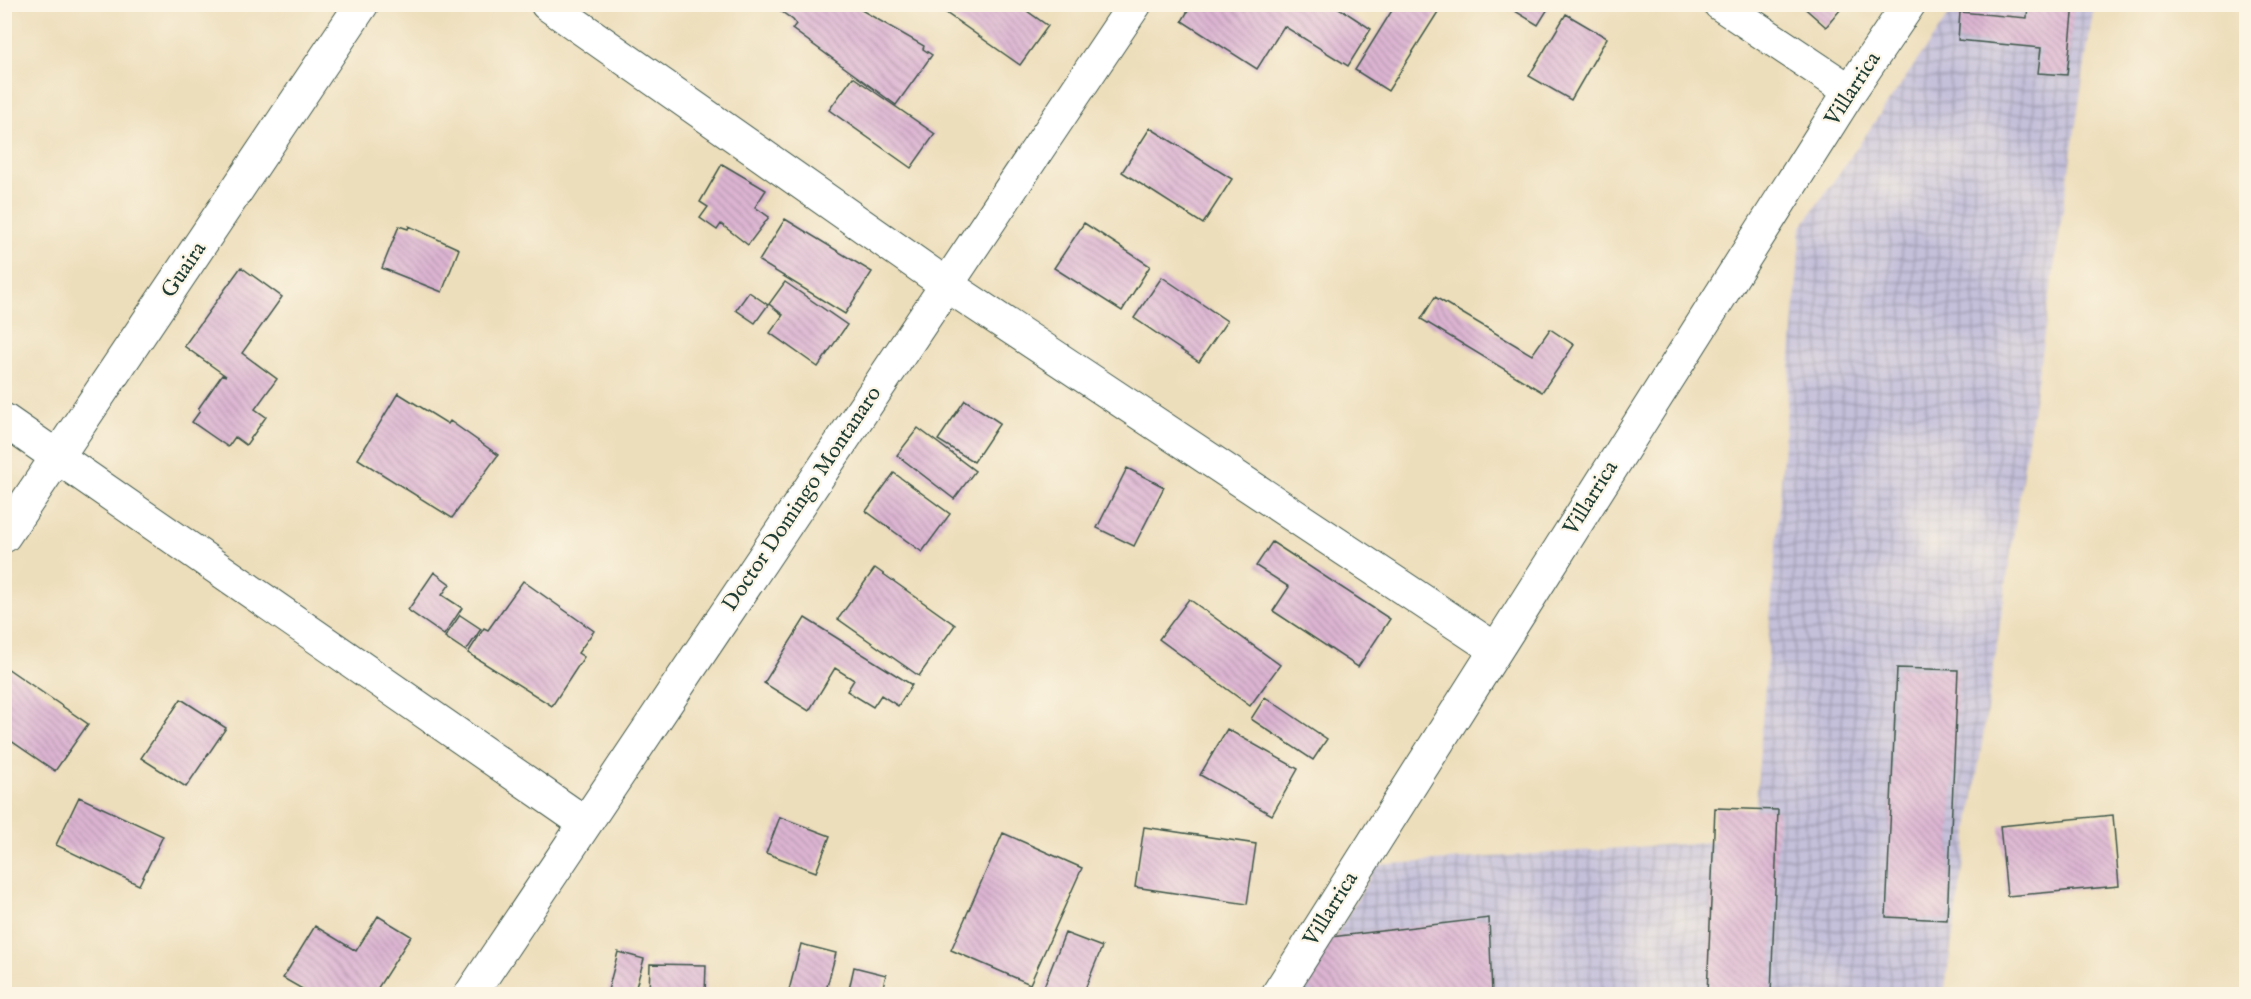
<svg xmlns="http://www.w3.org/2000/svg" width="2251" height="999" viewBox="0 0 2251 999" font-family="'IM FELL English',serif">
<style>
.industrial{fill:url(#industrial-grid)}
.building{fill:url(#building-back-hatch)}
.lines{fill:none;stroke-linecap:round;stroke-linejoin:round}
.minor-casing{stroke:#3e5548;stroke-width:35}
.minor{stroke:#fff;stroke-width:33}
.labels{text-anchor:middle;dominant-baseline:central;stroke-width:4.5;stroke-linejoin:round;paint-order:stroke}
.street-label{font-size:22px;fill:#1f3d34;stroke:#fcf5e5}
</style>
<defs>
<pattern id="industrial-grid" width="8" height="8" patternUnits="userSpaceOnUse" patternTransform="scale(1.5)"><rect width="8" height="8" fill="#c5c0da"/><path d="M0 4h8M4 0v8" fill="none" stroke="#9f9db2"/></pattern>
<pattern id="building-back-hatch" width="6" height="6" patternUnits="userSpaceOnUse" patternTransform="scale(1.5)"><rect width="6" height="6" fill="#ddb5d3"/><path d="M-1 5l2 2M0 0l6 6M5-1l2 2" fill="none" stroke="#b394ac"/></pattern>
</defs>
<rect width="100%" height="100%" fill="#fcf5e5"/>
<filter id="ink" filterUnits="userSpaceOnUse"><feTurbulence type="fractalNoise" baseFrequency=".0167" numOctaves="2"/><feDisplacementMap in="SourceGraphic" scale="12" xChannelSelector="R" yChannelSelector="G"/><feConvolveMatrix kernelMatrix="1 2 1 2 8 2 1 2 1" color-interpolation-filters="sRGB"/></filter>
<filter id="wash" filterUnits="userSpaceOnUse"><feTurbulence type="fractalNoise" baseFrequency=".008" numOctaves="4" result="noise"/><feDisplacementMap in="SourceGraphic" scale="24" xChannelSelector="R" yChannelSelector="G"/><feGaussianBlur stdDeviation="1.35" result="paint"/><feColorMatrix in="noise" values="0 0 0 0 0 0 0 0 0 0 0 0 0 0 0 0 0 1.4 0 .05"/><feComposite in="paint" operator="in"/></filter>
<g filter="url(#wash)">
<rect width="100%" height="100%" fill="#eddebb"/>
<path class="industrial" d="M1956 5H2094L1944 994H1302L1377 865 1753 839 1801 228Z"/>
<g id="blocks">
<path class="building" d="M771 4H851L924 46 923 49 932 55 896 105 792 29 796 24 793 20Z
M942 4H1017L1048 26 1020 65 939 8Z
M1192 4H1333L1371 29 1348 66 1284 26 1257 69 1182 21Z
M1396 4H1443L1388 91 1355 70Z
M1512 4H1551L1538 25 1510 8Z
M1800 4H1845L1826 27Z
M2028 4H2074L2067 75 2038 73 2041 48 1958 40 1960 12 2027 18Z
M1566 14 1607 38 1571 100 1529 76Z
M853 77 935 134 911 168 829 110Z
M1150 128 1232 179 1203 224 1122 172Z
M722 164 766 190 755 207 769 217 748 245 721 224 717 230 700 218 708 207 700 202Z
M785 219 872 272 845 314 759 261Z
M1084 223 1150 266 1122 311 1054 268Z
M399 226 408 229 409 226 459 249 442 292 382 268Z
M241 267 282 297 242 353 277 379 255 409 266 417 246 445 235 437 228 447 192 422 200 411 198 409 222 375 226 376 184 346Z
M1162 277 1227 321 1199 362 1134 318Z
M785 282 847 325 818 367 770 333 783 315 769 304Z
M749 292 768 305 755 323 736 310Z
M1435 297 1532 355 1550 329 1574 345 1542 392 1421 319Z
M398 393 448 424 450 421 498 455 452 518 358 459Z
M965 400 1000 423 974 462 938 440Z
M918 428 975 471 954 499 897 455Z
M1127 468 1164 487 1134 546 1097 528Z
M894 473 950 514 922 552 866 511Z
M1272 542 1390 619 1358 667 1273 611 1289 587 1256 566Z
M875 568 955 625 919 676 838 619Z
M434 572 450 584 442 595 462 608 444 635 408 610Z
M523 581 594 631 578 653 584 657 552 706 468 653 484 628 488 630Z
M1189 599 1280 665 1250 706 1159 639Z
M460 615 481 629 466 651 445 637Z
M805 618 912 685 898 706 881 695 873 707 847 691 854 680 835 668 809 711 764 683Z
M4 666 88 724 55 771 4 736Z
M1897 668 1958 670 1947 920 1886 917Z
M1265 697 1327 739 1313 760 1251 719Z
M181 699 226 728 186 787 141 758Z
M1227 729 1298 769 1272 815 1200 775Z
M79 797 163 836 139 885 56 845Z
M1715 808 1778 810 1771 994H1707Z
M2113 815 2119 886 2007 896 2000 826Z
M780 817 830 836 816 872 766 853Z
M1144 827 1256 844 1247 904 1135 887Z
M1003 833 1082 868 1030 984 951 950Z
M378 916 411 936 374 994H311L283 978 315 926 356 951Z
M1489 918 1492 994H1315L1301 983 1331 937Z
M1065 933 1102 947 1083 994H1041Z
M801 944 836 953 825 994H788Z
M618 952 644 959 634 994H607Z
M650 964 706 965 705 994H649Z
M854 967 886 975 881 994H848Z"/>
</g>
</g>
<g filter="url(#ink)">
<use href="#blocks" fill-opacity="0" stroke="#3e5548" stroke-width="1.5"/>
<g class="lines">
<g class="minor-casing">
<path id="minor" d="M547 4 947 285 1495 649
M1720 4 1850 91
M4 420 585 823
M4 536 362 4
M471 994 1135 4
M1278 994 1850 91 1909 4"/>
</g>
<use href="#minor" class="minor"/>
</g>
</g>
<g class="labels">
<g class="street-label">
<text transform="translate(1853 89) rotate(-57)">Villarrica</text>
<text transform="translate(184 270) rotate(-56)">Guaira</text>
<text transform="translate(1591 498) rotate(-58)">Villarrica</text>
<text transform="translate(802 499) rotate(-56)">Doctor Domingo Montanaro</text>
<text transform="translate(1331 909) rotate(-58)">Villarrica</text>
</g>
</g>
<rect width="2251" height="999" fill="none" stroke="#fcf5e5" stroke-width="24"/>
</svg>
